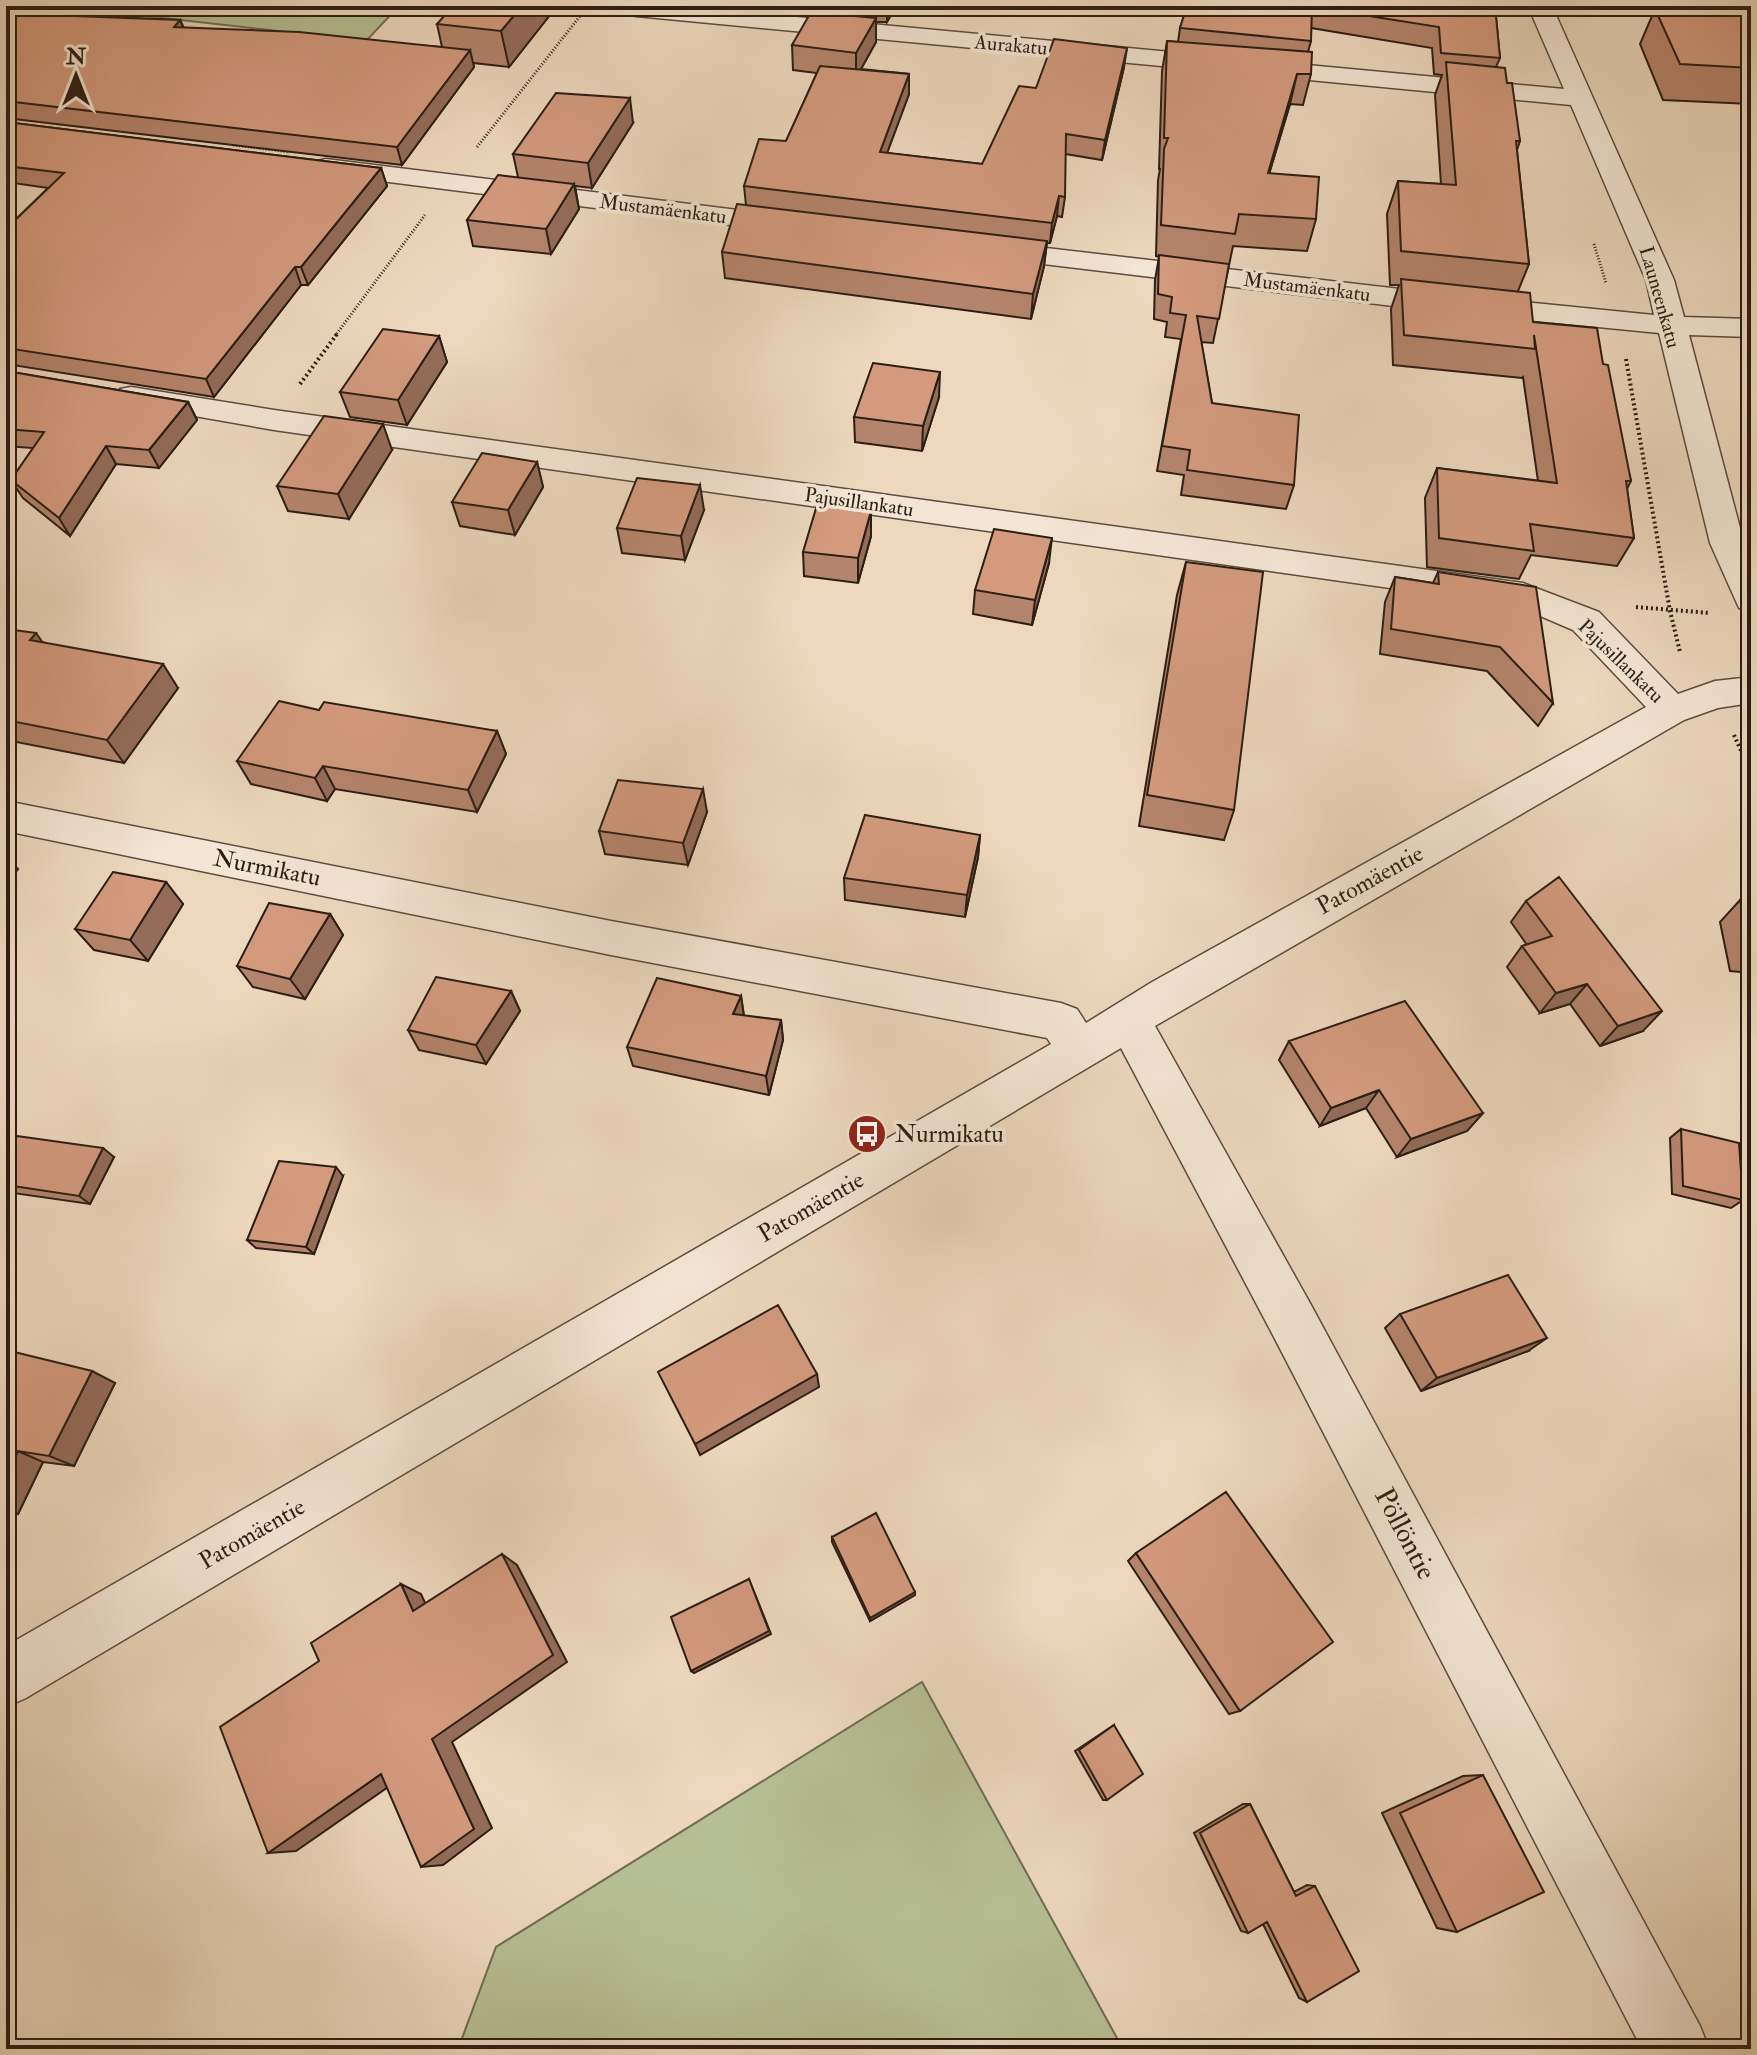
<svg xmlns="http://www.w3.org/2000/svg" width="1757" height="2055" viewBox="0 0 1757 2055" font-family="'IM FELL Double Pica',serif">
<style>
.green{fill:#b6bf93;stroke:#706e54;stroke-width:2}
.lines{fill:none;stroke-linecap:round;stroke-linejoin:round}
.minor-casing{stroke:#5c4c3e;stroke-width:3}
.path-far1{stroke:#2b1e14;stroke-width:3;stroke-dasharray:1 2;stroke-linecap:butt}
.path{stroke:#2b1e14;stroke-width:4;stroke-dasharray:2 3;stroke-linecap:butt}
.minor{fill:#f3e6d4;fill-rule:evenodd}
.wall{fill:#b5846c;stroke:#2b1e14;stroke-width:2}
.shaded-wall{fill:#946c58;stroke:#2b1e14;stroke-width:2}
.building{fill:#d39a7e;stroke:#2b1e14;stroke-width:2}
.labels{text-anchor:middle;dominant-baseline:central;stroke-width:7;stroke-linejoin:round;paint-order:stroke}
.far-street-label{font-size:20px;fill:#2b1e14;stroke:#f3e6d4}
.street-label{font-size:24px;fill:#2b1e14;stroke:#f3e6d4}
.poi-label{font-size:24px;fill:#2b1e14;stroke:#f3e6d4;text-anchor:start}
.near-street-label{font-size:28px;fill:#2b1e14;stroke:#f3e6d4}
</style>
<rect width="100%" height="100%" fill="#edd8bd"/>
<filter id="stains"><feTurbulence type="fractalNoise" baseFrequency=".0025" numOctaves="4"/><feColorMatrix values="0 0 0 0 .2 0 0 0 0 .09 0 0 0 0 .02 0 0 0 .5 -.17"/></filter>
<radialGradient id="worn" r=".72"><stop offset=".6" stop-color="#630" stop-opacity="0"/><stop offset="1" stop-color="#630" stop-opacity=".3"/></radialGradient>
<path class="green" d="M56 6H399L366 41Z
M922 1682 1123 2049H458L496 1947Z"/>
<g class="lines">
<g class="minor-casing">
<path id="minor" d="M626 6H679L1564 89 1528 6H1552L1674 280 1684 317 1751 319V337L1689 335 1744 543 1751 559V611L1739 608 1710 543 1659 333 1435 311 985 257 975 255 971 249 975 243 985 241 1435 293 1654 315 1646 280 1571 105 636 16 628 14 624 9Z
M326 159 794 217 804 219 808 225 804 231 794 233 317 173 313 167 317 161Z
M131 387 274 410 1523 583 1599 612 1678 694 1715 681 1751 677V703L1718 708 1684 720 1155 1026 1311 1305 1700 2026 1709 2049H1642L1275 1339 1121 1048 26 1698 6 1707V1646L1051 1044 1047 1038 611 955 6 831V801L611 921 1061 1003 1077 1009 1086 1023 1152 982 1646 707 1573 630 1517 606 274 430 120 403 115 396 120 389Z"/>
</g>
<path class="path-far1" d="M233 145 290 152
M477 147 588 6
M1594 244 1606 283
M335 336 425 215"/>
<path class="path" d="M1626 359 1670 611 1680 652
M300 384 337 334
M1636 607 1710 613
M1734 735 1746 762 1751 763"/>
<use href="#minor" class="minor"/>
</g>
<path class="wall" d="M557 6 509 67 473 63 474 67 402 165 6 118V8L80 12 81 16 180 20 184 28 442 47 437 24Z
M822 6H896L887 22H876V42L861 69 909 74V94L887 153 982 164 1036 88 1124 67 1102 160 1065 154V197L1062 217 1057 216 1050 243H1047L1044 266 1031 319 725 278 722 252 746 205 744 186 786 141 817 73 793 70 792 45 822 13Z
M1187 6H1495L1500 58 1496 67 1507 83 1520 141 1517 150 1529 264 1518 291 1533 322 1603 364 1631 481 1627 489 1634 538 1617 566 1531 555 1519 579 1427 567 1425 498 1437 468 1538 481 1523 377 1522 378 1393 365 1391 309 1399 285H1390L1387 214 1398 181 1441 184 1435 95 1442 75 1434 74 1432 48 1311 28V41L1308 52 1311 74 1303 105 1290 104 1269 174 1316 219 1307 251 1233 246 1213 343 1201 342 1212 403 1294 485 1286 509 1181 495 1184 475 1157 471 1181 339 1165 337 1167 322 1154 319 1155 280 1159 257 1156 256 1158 180 1160 169H1159L1162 71 1167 41 1178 42 1180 28Z
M1655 9 1751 32V104L1663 100 1640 44Z
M6 122 381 168 387 186 308 285H301L214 397 6 364V229L48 188 6 182Z
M633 123 592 188 575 186 579 209 551 254 473 246 467 220 518 177 513 154Z
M439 336 447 362 407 425 350 417 340 392Z
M6 371 188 402 197 420 159 468 116 464 70 536 23 498 11 480 33 448 6 446Z
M939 397 922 451 855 442 854 417Z
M392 450 349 519 288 511 277 486Z
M537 462 543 487 515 535 460 526 452 502Z
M704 510 685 560 622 553 617 528Z
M871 511V536L858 583 804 576 803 552Z
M1186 562 1234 810 1224 840 1139 826 1177 595Z
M1049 563 1032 625 973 614 975 590Z
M1438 572 1553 703 1538 726 1487 671 1380 654 1385 602 1395 577 1433 583Z
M6 629 42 642 178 688 124 763 6 740Z
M319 710 497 731 506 754 477 812 335 789 327 801 251 784 237 761Z
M707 812 688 865 605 854 599 831Z
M980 835 978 857 965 917 845 900 844 878Z
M166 882 183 904 148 961 94 950 75 929Z
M1740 900 1751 902V973L1730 971 1720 922Z
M1526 901 1643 1031 1600 1046 1570 1004 1540 1013 1507 967 1522 946 1527 945 1511 922Z
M330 914 343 935 305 999 253 987 237 966Z
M511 991 520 1011 486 1064 419 1050 408 1030Z
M741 996 744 1016 781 1020 783 1040 769 1095 633 1066 627 1047Z
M1289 1041 1483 1113 1467 1131 1397 1157 1366 1108 1320 1126 1279 1060Z
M1681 1129 1743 1200 1731 1208 1672 1194 1670 1138Z
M6 1156 114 1157 90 1204 6 1192Z
M343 1176 314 1254 256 1248 247 1240Z
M1400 1314 1528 1351 1421 1391 1385 1328Z
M6 1350 115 1383 74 1466 43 1462 18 1514 6 1511Z
M832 1537 915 1592V1595L870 1621 832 1542Z
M1136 1553 1240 1711 1229 1714 1128 1561Z
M1114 1725 1107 1800H1103L1075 1751Z
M1483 1775 1457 1932 1437 1928 1382 1813 1463 1776Z
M1243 1804H1250L1294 1892 1307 1885 1315 1886 1307 2002 1299 1998 1263 1924 1248 1933 1241 1931 1194 1833Z"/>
<path class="shaded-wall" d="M522 6H557L509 67 501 31Z
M887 6H896L887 22Z
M876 18V42L856 78V53Z
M180 20 187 37 174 27Z
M1127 48 1124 67 1102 160 1105 140Z
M470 50 474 67 402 165 397 147Z
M909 74V94L880 172V152Z
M1297 74 1290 104 1260 204 1268 173Z
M630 98 633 123 592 188 588 163Z
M381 168 387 186 308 285 301 267Z
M574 184 579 209 551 254 546 229Z
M1059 196 1057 216 1050 243 1052 223Z
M1047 241 1044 266 1031 319 1033 294Z
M295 267 301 285 214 397 206 379Z
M439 336 447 362 407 425 398 400Z
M940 372 939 397 922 451 923 426Z
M188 402 197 420 159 468 149 450Z
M383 424 392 450 349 519 338 494Z
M106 446 116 464 70 536 59 518Z
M537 462 543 487 515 535 508 510Z
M700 485 704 510 685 560 681 536Z
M871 511V536L858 583V558Z
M1052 538 1049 563 1032 625 1035 600Z
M36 633 53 657 30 640Z
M163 664 178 688 124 763 107 740Z
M497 731 506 754 477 812 468 790Z
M323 766 335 789 327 801 315 778Z
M703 789 707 812 688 865 683 843Z
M980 835 978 857 965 917 967 895Z
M6 856 18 869 6 885Z
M166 882 183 904 148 961 130 940Z
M330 914 343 935 305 999 290 979Z
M1587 984 1570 1004 1540 1013 1556 993Z
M511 991 520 1011 486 1064 476 1045Z
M741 996 744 1017 733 1014Z
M1662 1011 1643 1031 1600 1046 1618 1026Z
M781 1020 783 1040 769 1095 766 1076Z
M1379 1090 1366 1108 1320 1126 1331 1108Z
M1483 1113 1467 1131 1397 1157 1411 1139Z
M103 1148 114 1157 90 1204 79 1196Z
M336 1167 343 1176 314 1254 306 1247Z
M1547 1338 1528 1351 1421 1391 1437 1378Z
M92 1371 115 1383 74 1466 49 1456Z
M817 1374 819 1387 700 1455 695 1444Z
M18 1451 43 1462 18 1514 6 1510V1474Z
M502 1554 517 1565 567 1662 452 1742 492 1828 443 1865 421 1867 432 1739Z
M749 1579 771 1634 694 1673 691 1671Z
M401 1584 421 1594 433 1620 413 1611Z
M915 1592V1595L870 1621V1618Z
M381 1774 404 1776 296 1851 268 1853Z"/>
<path class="building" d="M453 6H522L501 31 437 24Z
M1187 6H1495L1500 58 1441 53 1439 27 1312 7 1311 41 1180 28Z
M6 8 80 12 76 16 180 20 174 27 299 32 470 50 397 147 6 101Z
M1655 9 1741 13 1751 32V68L1680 64Z
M811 12 876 18 856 53 792 45Z
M1054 39 1127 48 1105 140 1066 134 1065 197 1059 196 1052 223 744 186 759 139 786 141 820 66 909 74 880 152 982 164 1019 86 1036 88Z
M1167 41 1312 52 1311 74H1297L1268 173 1319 177 1316 219 1239 214 1235 234 1161 225 1164 149 1168 138H1164Z
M1446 62 1505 68 1507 83H1512L1520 141H1516L1529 264 1401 251 1398 181 1456 185Z
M556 93 630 98 588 163 513 154Z
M6 122 381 168 301 267H295L206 379 6 348V229L64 173 6 166Z
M498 175 574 184 546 229 467 220Z
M737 204 1047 241 1033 294 722 252Z
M1159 255 1229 264 1219 319 1197 316 1212 403 1299 415 1294 485 1187 470 1190 450 1162 446 1186 315 1170 313 1172 297 1158 294Z
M1401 279 1530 293 1533 322 1597 328 1603 364 1608 365 1631 481H1626L1634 538 1530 524 1534 551 1439 538 1437 468 1557 483 1534 335 1535 349 1404 335Z
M383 329 439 336 398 400 340 392Z
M873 363 940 372 923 426 854 417Z
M6 371 188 402 149 450 106 446 59 518 11 480 44 432 6 429Z
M324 416 383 424 338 494 277 486Z
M482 453 537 462 508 510 452 502Z
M637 478 700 485 681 536 617 528Z
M817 505 871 511 858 558 803 552Z
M994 529 1052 538 1035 600 975 590Z
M1186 562 1263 572 1234 810 1147 795Z
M1438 572 1536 587 1553 703 1500 647 1391 629 1395 577 1439 584Z
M6 629 36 633 30 640 163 664 107 740 6 720Z
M279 701 319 710 324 702 497 731 468 790 323 766 315 778 237 761Z
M618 780 703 789 683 843 599 831Z
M865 815 980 835 967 895 844 878Z
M113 872 166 882 130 940 75 929Z
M1559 877 1662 1011 1618 1026 1587 984 1556 993 1522 946 1552 936 1526 901Z
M1740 900 1751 902V950Z
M269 903 330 914 290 979 237 966Z
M436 977 511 991 476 1045 408 1030Z
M657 978 741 996 733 1014 781 1020 766 1076 627 1047Z
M1405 1001 1483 1113 1411 1139 1379 1090 1331 1108 1289 1041Z
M1681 1129 1739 1143 1743 1200 1683 1186Z
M17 1136 103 1148 79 1196 6 1185V1156Z
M279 1161 336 1167 306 1247 247 1240Z
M1508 1275 1547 1338 1437 1378 1400 1314Z
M778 1305 817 1374 695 1444 658 1372Z
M6 1350 92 1371 49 1456 18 1451 6 1474Z
M1226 1492 1333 1642 1240 1711 1136 1553Z
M876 1513 915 1592 870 1618 832 1537Z
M502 1554 553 1655 432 1739 474 1829 421 1867 381 1774 268 1853 220 1727 319 1661 311 1643 401 1584 413 1611Z
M749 1579 769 1631 691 1671 671 1617Z
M1114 1725 1143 1774 1107 1800 1079 1750Z
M1483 1775 1544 1892 1457 1932 1400 1813Z
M1250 1804 1296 1896 1315 1886 1359 1971 1307 2002 1267 1922 1248 1933 1200 1833Z"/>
<defs>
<g id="bus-disc" transform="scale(2)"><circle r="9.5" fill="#8f2418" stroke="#f3e6d4"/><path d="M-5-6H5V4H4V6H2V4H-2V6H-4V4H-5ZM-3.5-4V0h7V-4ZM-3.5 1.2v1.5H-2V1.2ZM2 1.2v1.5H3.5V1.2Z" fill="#fff"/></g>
</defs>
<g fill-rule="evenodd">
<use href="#bus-disc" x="867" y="1134"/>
</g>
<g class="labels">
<g class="far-street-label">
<text transform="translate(1011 45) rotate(5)">Aurakatu</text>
<text transform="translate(663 209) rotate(7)">Mustamäenkatu</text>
<text transform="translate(1307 287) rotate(7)">Mustamäenkatu</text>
<text transform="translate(1660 297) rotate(74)">Launeenkatu</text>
<text transform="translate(859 502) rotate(8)">Pajusillankatu</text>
<text transform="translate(1621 661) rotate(44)">Pajusillankatu</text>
</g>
<g class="street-label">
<text transform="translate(267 868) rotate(11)">Nurmikatu</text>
<text transform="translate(1370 880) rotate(-29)">Patomäentie</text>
<text transform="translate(811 1207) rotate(-30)">Patomäentie</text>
<text transform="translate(252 1534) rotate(-30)">Patomäentie</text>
</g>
<g class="poi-label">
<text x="895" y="1134">Nurmikatu</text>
</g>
<g class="near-street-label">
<text transform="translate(1405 1534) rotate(62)">Pöllöntie</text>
</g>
</g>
<rect width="1757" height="2055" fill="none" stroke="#edd8bd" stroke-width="32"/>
<rect x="8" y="8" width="1741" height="2039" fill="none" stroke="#2b1e14" stroke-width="4"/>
<rect x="16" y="16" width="1725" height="2023" fill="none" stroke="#2b1e14" stroke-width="2"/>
<g transform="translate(76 76)" stroke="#f3e6d4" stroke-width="6" paint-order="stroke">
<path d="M0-6L14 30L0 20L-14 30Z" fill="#2b1e14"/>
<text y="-12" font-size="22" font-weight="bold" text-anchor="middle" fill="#2b1e14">N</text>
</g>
<rect width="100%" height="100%" filter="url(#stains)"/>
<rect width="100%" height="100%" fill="url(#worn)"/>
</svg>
